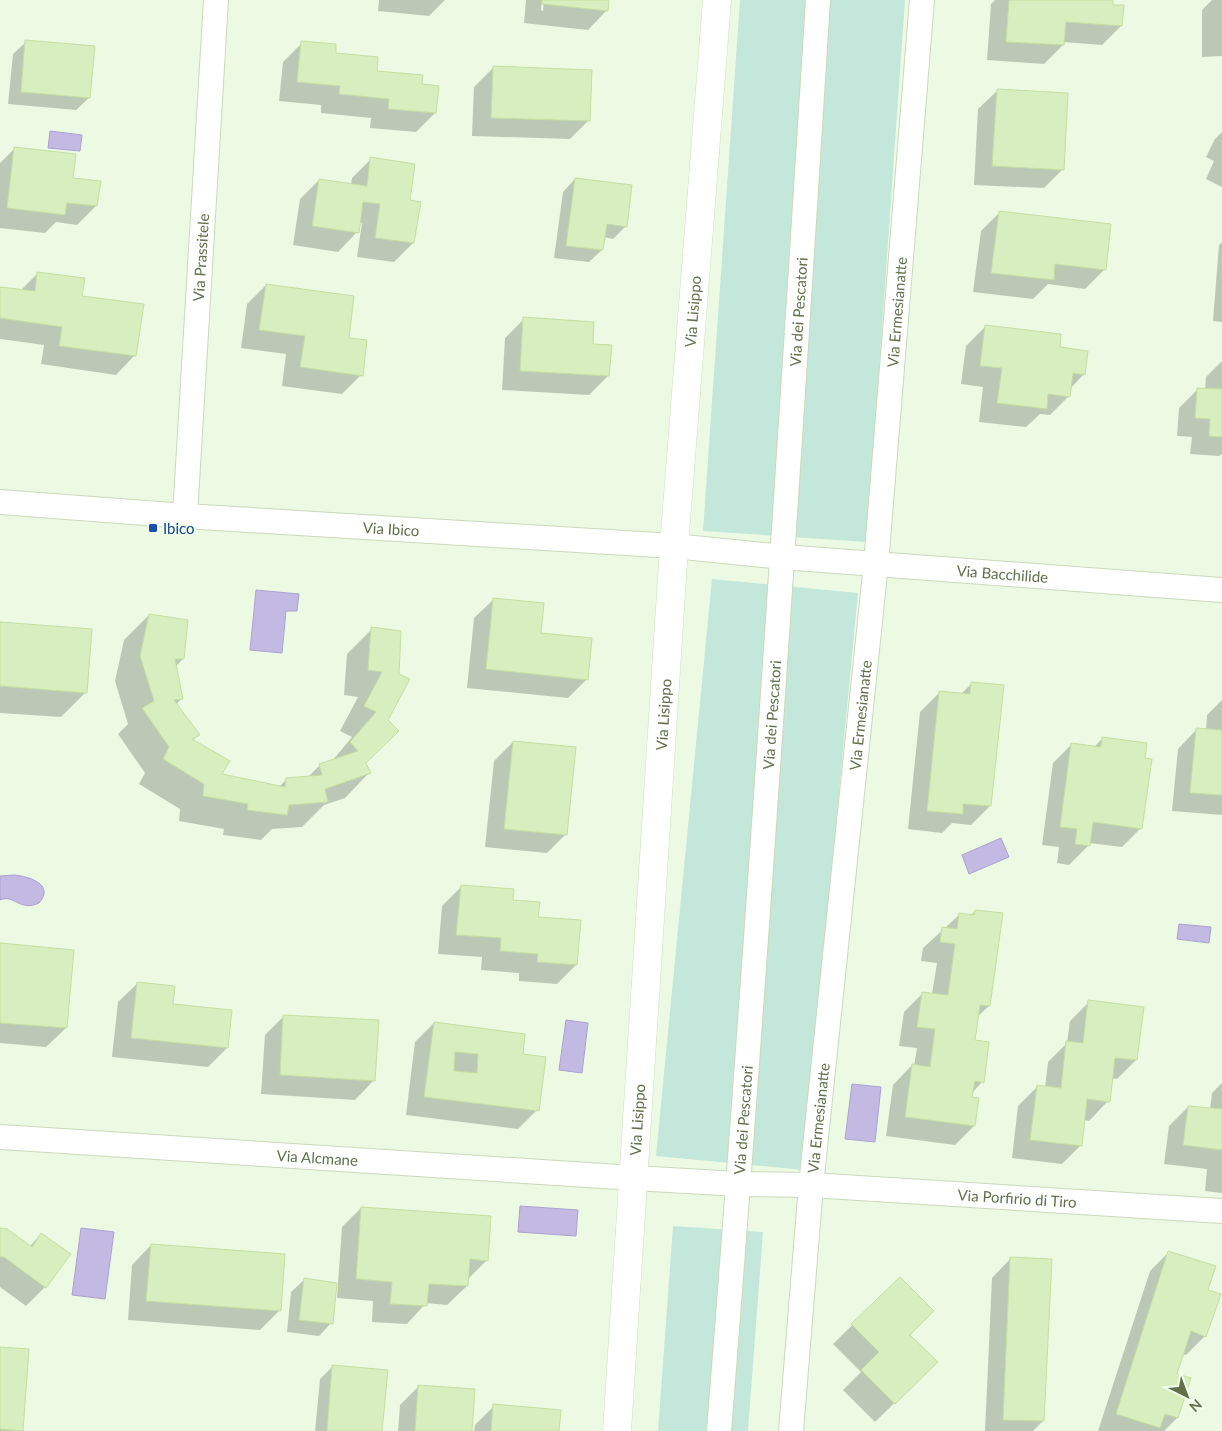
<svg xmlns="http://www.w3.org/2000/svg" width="1222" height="1431" viewBox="0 0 1222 1431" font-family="Lato,sans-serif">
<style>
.green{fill:#c4e7db}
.water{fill:#c2bae2;stroke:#aca1d3}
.shadow{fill:#0003}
.building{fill:#d8eebe;stroke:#c3df9f;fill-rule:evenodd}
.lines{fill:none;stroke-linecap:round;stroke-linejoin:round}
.street-casing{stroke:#cad9bb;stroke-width:26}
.secondary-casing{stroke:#cee0bc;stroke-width:29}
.street{stroke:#fff;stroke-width:24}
.secondary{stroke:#fff;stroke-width:28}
.transit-dot{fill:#1a4fb4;stroke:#f1feea;stroke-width:2}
.labels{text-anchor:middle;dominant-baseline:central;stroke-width:4;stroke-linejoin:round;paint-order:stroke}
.street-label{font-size:15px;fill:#62714c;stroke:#f1feea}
.transit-label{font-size:15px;fill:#164399;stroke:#f1feea;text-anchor:start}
</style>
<rect width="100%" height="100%" fill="#ecfae4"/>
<path class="green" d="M740 0H905L867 542 703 531Z
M712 579 858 593 803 1170 656 1156Z
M673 1226 763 1232 748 1431H658Z"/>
<path class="water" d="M50 131 82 135 80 151 48 148Z
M256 590 299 594 297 611H286L282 653 250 650Z
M1001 838 1009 857 969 874 962 855Z
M14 875C27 876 56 884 39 903 20 912 14 894 0 900V876Z
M1179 924 1211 927 1209 943 1177 939Z
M566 1020 588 1023 582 1073 559 1070Z
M852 1084 881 1087 875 1142 845 1139Z
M520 1206 578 1210 576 1236 518 1232Z
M81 1228 114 1232 105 1299 72 1295Z"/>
<path class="shadow" d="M379 0H445L429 16 378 11Z
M526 0H542L541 10 543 11 544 0H608L607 10 588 30 524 23Z
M995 0H1112V6L1121 26 1102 45 1063 42V45L1044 64 987 60 991 4Z
M1212 0H1222V56L1202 57V10Z
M26 42 89 98 76 110 8 104 13 54Z
M302 43 375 72 421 85 435 113 416 132 370 128 371 118 321 113V105L279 101 283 62Z
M493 68 589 120 570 139 472 136 474 87Z
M998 90 1063 169 1044 188 974 185 978 109Z
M1222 132V187L1206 179 1214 161 1206 157 1215 139Z
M15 148 72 179 96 206 77 225 56 222 45 233 0 228V163Z
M371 159 408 201 413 243 394 262 357 257 362 223 359 222 357 232 338 252 293 245 300 199 319 180 351 185 352 178Z
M575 179 626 226 613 239 604 237 602 250 589 262 554 258 563 192Z
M1000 212 1110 225 1104 270 1085 289 1048 284 1033 299 973 292 981 231Z
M1222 242V322L1213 321 1219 245Z
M38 273 81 297 135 355 116 375 41 364 44 345 0 339V288L20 291Z
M266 285 347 339 361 375 342 394 282 386 286 354 241 348 247 304Z
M524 319 592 345 608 376 589 395 502 390 505 338Z
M985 327 1058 348 1084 374 1070 389 1069 396 1050 415 1040 414 1026 427 979 422 983 387 961 384 966 346Z
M1222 361V454L1219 456 1190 454 1192 437 1177 436 1179 408 1198 389H1205L1206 377Z
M494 599 540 634 587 679 568 698 467 688 474 618Z
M149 615 183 659 175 667 181 699 176 705 198 735 192 741 220 775 279 787 287 779 307 778 320 765 332 761 352 737 340 731 358 697 344 695 347 654 372 629 399 632 365 763 369 773 345 798 324 805 302 827 272 829 261 840 223 835 224 829 179 821 180 809 139 784 145 773 118 734 128 724 115 681 124 640Z
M0 623 86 692 61 717 0 713Z
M972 683 990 806 971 825 952 823 942 833 908 829 920 712 939 693 960 695Z
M1222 700V815L1172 811 1178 749 1197 729 1206 730 1207 715Z
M1103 738 1144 759 1141 828 1122 847 1089 843V845L1069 865 1057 863 1059 847 1042 845 1053 763 1072 744 1094 747Z
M513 742 566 834 547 853 485 847 494 761Z
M461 887 512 901 537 918 576 965 557 984 519 981V973L481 970 482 957 438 954 442 906Z
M975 911 989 1006 976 1018 973 1041 982 1082 972 1093 974 1126 955 1145 886 1136 893 1085 912 1065 914 1066 917 1048 899 1046 904 1012 923 993 932 994 937 963 921 961 923 948 959 915 970 916Z
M0 944 66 1028 46 1047 0 1043Z
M138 983 172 1005 227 1048 208 1067 112 1057 118 1002Z
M1089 1002 1136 1060 1117 1079 1111 1078 1108 1101 1089 1121 1084 1120 1081 1145 1062 1164 1012 1158 1018 1106 1037 1087 1045 1088 1048 1062 1067 1043 1070 1021Z
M284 1016 374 1080 355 1100 261 1094 265 1035Z
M434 1023 522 1055 537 1110 518 1129 406 1115 415 1042Z
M1222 1083V1193L1205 1191 1207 1169 1164 1164 1169 1126 1188 1107 1210 1109 1212 1093Z
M361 1208 487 1260 468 1279 467 1286 447 1305 426 1303 407 1324 372 1322 373 1301 337 1298 342 1227Z
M0 1230 29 1247 41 1234 45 1287 26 1306 0 1287Z
M151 1245 279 1311 260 1330 128 1320 132 1265Z
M1169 1252 1207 1291 1205 1336 1186 1355 1182 1354 1176 1375 1177 1418 1164 1431H1098L1150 1271Z
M1011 1258 1043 1421 1033 1431H985L992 1278Z
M900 1278 909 1335 936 1362 875 1422 843 1390 861 1372 833 1344Z
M304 1280 331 1323 319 1336 287 1332 291 1292Z
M0 1348 22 1430 21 1431H0Z
M333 1366 381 1431H315L320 1379Z
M419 1386 471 1431H398L400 1405Z
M494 1406 557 1431H474L475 1425Z"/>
<path class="building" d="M543 0H609L608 11 542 4Z
M1009 0H1113V5H1124L1122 26 1066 22 1064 45 1006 42Z
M25 40 95 46 90 98 21 92Z
M301 41 336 44V53L378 57 377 71 423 75 422 84 439 86 436 113 388 109 389 99 339 94 340 86 297 82Z
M493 66 592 70 590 121 491 118Z
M997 89 1068 93 1064 170 992 166Z
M14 147 76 154 73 178 101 181 97 206 67 203 65 215 7 208Z
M370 157 415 164 410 200 421 202 414 243 375 238 380 204 363 202 359 233 312 226 319 179 367 186Z
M575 178 632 185 627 227 607 224 603 250 566 246Z
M999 211 1111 224 1106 270 1055 264 1054 280 991 273Z
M37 272 85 278 82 296 144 304 136 356 59 346 62 327 0 318V287L35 291Z
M266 284 354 296 349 338 367 340 363 376 300 367 305 336 259 330Z
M523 317 594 322 593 344 612 345 609 376 520 371Z
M985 325 1061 334 1060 347 1088 351 1085 375 1073 373 1070 397 1048 394 1047 409 997 403 1002 368 980 366Z
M1197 388 1222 389V437L1209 436 1210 419 1195 418Z
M493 598 544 603 541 633 592 638 588 680 486 669Z
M149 614 188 620 184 659H175L183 699 174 700 200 735 192 739 230 761 222 774 285 787 286 778 322 775 319 764 358 751 350 742 376 712 364 706 382 672 368 670 371 627 401 631 399 674 410 679 388 720 399 731 366 763 371 773 325 789 328 802 289 805 287 815 247 810 248 804 203 796 204 784 163 759 169 747 142 708 154 701 140 656Z
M0 622 92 629 87 693 0 686Z
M971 682 1004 685 991 806 963 804V814L927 811 939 691 970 694Z
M1196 728 1222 730V795L1190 793Z
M1102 737 1147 743 1145 758 1152 759 1142 829 1093 822 1090 846 1075 844 1077 829 1060 827 1071 743 1101 747Z
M513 741 576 747 567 835 504 829Z
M461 885 514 889 513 900 540 902 538 917 581 920 577 965 537 962 538 954 500 951 501 938 456 935Z
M975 910 1003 913 990 1006 980 1005 975 1040 989 1042 984 1083 975 1081 972 1097 979 1098 975 1126 905 1117 912 1064 930 1067 935 1029 917 1027 922 992 948 995 955 944 940 942 942 927 957 929 959 913 974 915Z
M0 943 74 950 67 1028 0 1023Z
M137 982 175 986 173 1004 232 1010 228 1048 131 1038Z
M1088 1000 1144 1007 1137 1060 1115 1058 1110 1102 1087 1099 1082 1146 1030 1140 1037 1085 1061 1088 1066 1041 1083 1043Z
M283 1015 379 1020 375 1081 280 1075Z
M434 1022 525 1034 523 1054 546 1057 539 1111 424 1097ZM455 1052 478 1054 477 1073 454 1071Z
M1188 1106 1222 1109V1150L1183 1145Z
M361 1207 491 1216 488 1261 470 1259 468 1286 429 1284 427 1306 390 1304 392 1282 356 1279Z
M0 1228 7 1229 32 1247 41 1233 71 1254 46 1288 4 1257H0Z
M151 1244 285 1254 281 1311 146 1301Z
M1168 1251 1216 1266 1208 1290 1221 1294 1206 1337 1191 1331 1177 1374 1191 1378 1178 1418 1165 1414 1160 1428 1116 1414Z
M1010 1257 1052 1259 1044 1421 1003 1420Z
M900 1277 934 1311 910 1335 938 1362 895 1404 861 1370 879 1352 851 1324Z
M304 1278 337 1283 333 1324 299 1320Z
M0 1347 29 1349 23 1431 0 1429Z
M332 1365 388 1370 382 1431H327Z
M418 1385 475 1389 472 1431H415Z
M493 1404 561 1410 559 1431H491Z"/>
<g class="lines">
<g class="street-casing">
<g id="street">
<path id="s1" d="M0 502 185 516 674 546 783 557 1222 590"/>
<path id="s2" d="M185 516 216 0"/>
<path id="s3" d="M0 1137 634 1178 739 1184 811 1185 1222 1211"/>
<path id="s4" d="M719 1431C757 954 788 477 818 0"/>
<path id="s5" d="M791 1431 811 1185 876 564 922 0"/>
</g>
</g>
<g class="secondary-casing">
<g id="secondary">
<path id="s6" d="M617 1431 674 546 717 0"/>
</g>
</g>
<use href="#street" class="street"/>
<use href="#secondary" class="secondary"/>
</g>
<rect class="transit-dot" x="148" y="523" width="10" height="10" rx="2.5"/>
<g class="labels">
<g class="street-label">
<text stroke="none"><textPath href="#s2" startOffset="259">Via Prassitele</textPath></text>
<text stroke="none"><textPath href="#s6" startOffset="1122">Via Lisippo</textPath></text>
<text stroke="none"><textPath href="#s4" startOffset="1122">Via dei Pescatori</textPath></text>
<text stroke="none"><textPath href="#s5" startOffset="1124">Via Ermesianatte</textPath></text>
<text stroke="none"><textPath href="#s1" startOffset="392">Via Ibico</textPath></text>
<text stroke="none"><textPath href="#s1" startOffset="1005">Via Bacchilide</textPath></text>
<text stroke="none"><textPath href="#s6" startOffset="718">Via Lisippo</textPath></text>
<text stroke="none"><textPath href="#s4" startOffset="718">Via dei Pescatori</textPath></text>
<text stroke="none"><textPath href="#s5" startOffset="719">Via Ermesianatte</textPath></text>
<text stroke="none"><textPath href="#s6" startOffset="312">Via Lisippo</textPath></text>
<text stroke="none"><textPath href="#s5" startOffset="314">Via Ermesianatte</textPath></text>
<text stroke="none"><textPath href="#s4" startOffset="312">Via dei Pescatori</textPath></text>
<text stroke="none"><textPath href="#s3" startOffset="318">Via Alcmane</textPath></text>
<text stroke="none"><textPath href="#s3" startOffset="1019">Via Porfirio di Tiro</textPath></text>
</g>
<g class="transit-label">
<text x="163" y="528">Ibico</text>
</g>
</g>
<g transform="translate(1187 1396) rotate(138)" stroke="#f1feea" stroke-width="4" paint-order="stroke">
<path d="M0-4L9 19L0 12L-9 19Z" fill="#62714c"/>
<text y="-8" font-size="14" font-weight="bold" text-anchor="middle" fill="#62714c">N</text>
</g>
</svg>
